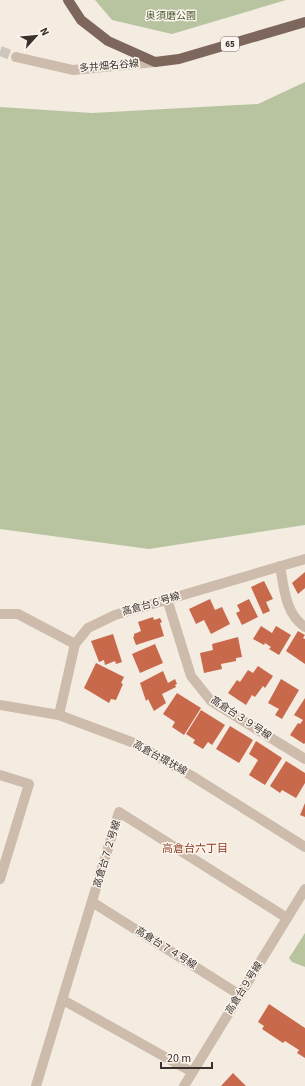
<svg xmlns="http://www.w3.org/2000/svg" width="305" height="1086" viewBox="0 0 305 1086" font-family="'Source Sans 3','Noto Sans JP',sans-serif">
<style>
.green{fill:#b8c4a0}
.building{fill:#c8694b}
.lines{fill:none;stroke-linecap:round;stroke-linejoin:round}
.minor-tunnel{stroke:#cfc6bd;stroke-width:10;stroke-dasharray:10 5;stroke-linecap:butt}
.minor{stroke:#cdbbac;stroke-width:10}
.major{stroke:#7d675c;stroke-width:10}
.labels{text-anchor:middle;dominant-baseline:central;stroke-width:3;stroke-linejoin:round;paint-order:stroke}
.shield{fill:#fbf5ee;stroke:#756b66;stroke-width:1}
.shield-label{font-size:9px;font-weight:bold;fill:#3b302b}
.park-label{font-size:10px;fill:#4a5a2e;stroke:#fbf5ee}
.street-label{font-size:10px;fill:#3b302b;stroke:#fbf5ee}
.neighbourhood-label{font-size:11px;fill:#8c3b22;stroke:#fbf5ee}
</style>
<rect width="100%" height="100%" fill="#f4ebe1"/>
<path class="green" d="M95 0H286L172 34 112 20Z
M305 82V525L149 549 0 529V107L92 113 258 104Z
M305 933V967L292 962 289 958Z"/>
<path class="building" d="M305 572V588L298 594 292 583Z
M264 581 273 599 266 602 270 611 263 614 251 587Z
M210 599 215 610 222 607 230 624 211 634 204 620 196 624 189 609Z
M249 599 258 617 242 625 236 613 240 611 237 605Z
M153 617 154 620 160 618 162 622 160 623 164 636 136 645 133 637H134V634L141 631 138 622Z
M261 626 272 633 276 626 291 635 279 655 269 649 271 647 265 643 264 645 253 639Z
M298 631 305 635 303 638 305 639V664L286 651Z
M113 634 122 662 116 664 115 661 105 665 104 660 99 662 91 641Z
M238 637 242 657 236 658V661L221 664 222 669 204 673 200 653 213 650 212 644Z
M155 644 163 663 140 673 132 654Z
M96 663 124 677 121 683 123 684 116 700 111 699 109 703 84 688Z
M258 666 273 676 265 688 263 686 255 697 252 695 246 705 228 693 237 680 240 682 248 670 253 673Z
M163 671 168 683 175 679 177 684 175 685 176 687 162 694 166 703 154 711 148 699 146 701 140 683Z
M281 679 299 690 282 719 275 715 279 709 268 703Z
M177 693 201 708 184 735 172 727 175 722 163 714Z
M305 698V743L304 744 290 735 298 723 300 724 303 720 294 715Z
M201 710 225 725 212 745 208 742 203 749 193 743 195 740 186 734Z
M230 726 253 740 239 763 216 749Z
M256 741 282 758 265 785 249 775 258 760 249 754Z
M286 761 305 773V783L296 798 282 790 280 793 270 786Z
M305 803V817L300 815Z
M269 1004 305 1028V1058L297 1053 299 1050 285 1041 283 1043 262 1029 264 1026 258 1022Z
M233 1073 246 1086H221Z"/>
<g class="lines">
<path class="minor-tunnel" d="M0 51 16 57"/>
<path class="minor" d="M16 57 73 70 155 62
M280 566C284 587 285 614 305 627
M167 599 191 676 211 701 305 759
M0 614H18L75 644
M0 705 59 715 134 743 192 776 305 847
M59 715 75 644 88 628 115 615 305 559
M0 775 29 784 0 879
M92 902 240 995
M63 1000 192 1072
M36 1086 119 812 287 918
M184 1086 305 889"/>
<path class="major" d="M68 0 81 20 108 41 155 62 179 59 305 22"/>
</g>
<g class="labels">
<rect class="shield" x="221" y="37" width="18" height="14" rx="3"/>
<g class="shield-label">
<text x="230" y="44">65</text>
</g>
<g class="park-label">
<text x="171" y="16">奥須磨公園</text>
</g>
<g class="street-label">
<text transform="translate(109 66) rotate(-5)">多井畑名谷線</text>
<text transform="translate(151 604) rotate(-16)">高倉台６号線</text>
<text transform="translate(241 718) rotate(33)">高倉台３９号線</text>
<text transform="translate(160 758) rotate(29)">高倉台環状線</text>
<text transform="translate(107 854) rotate(-73)">高倉台７２号線</text>
<text transform="translate(166 948) rotate(32)">高倉台７４号線</text>
<text transform="translate(244 988) rotate(-58)">高倉台９号線</text>
</g>
<g class="neighbourhood-label">
<text x="195" y="848">高倉台六丁目</text>
</g>
</g>
<g transform="translate(36 36) rotate(63)" stroke="#fbf5ee" stroke-width="3" paint-order="stroke">
<path d="M0-3L7 15L0 10L-7 15Z" fill="#3b302b"/>
<text y="-6" font-size="11" font-weight="bold" text-anchor="middle" fill="#3b302b">N</text>
</g>
<path d="M161 1062v6h51v-6" fill="none" stroke="#3b302b" stroke-width="2"/>
<text x="167" y="1062" font-size="12" fill="#3b302b" stroke="#fbf5ee" stroke-width="3" paint-order="stroke">20 m</text>
</svg>
